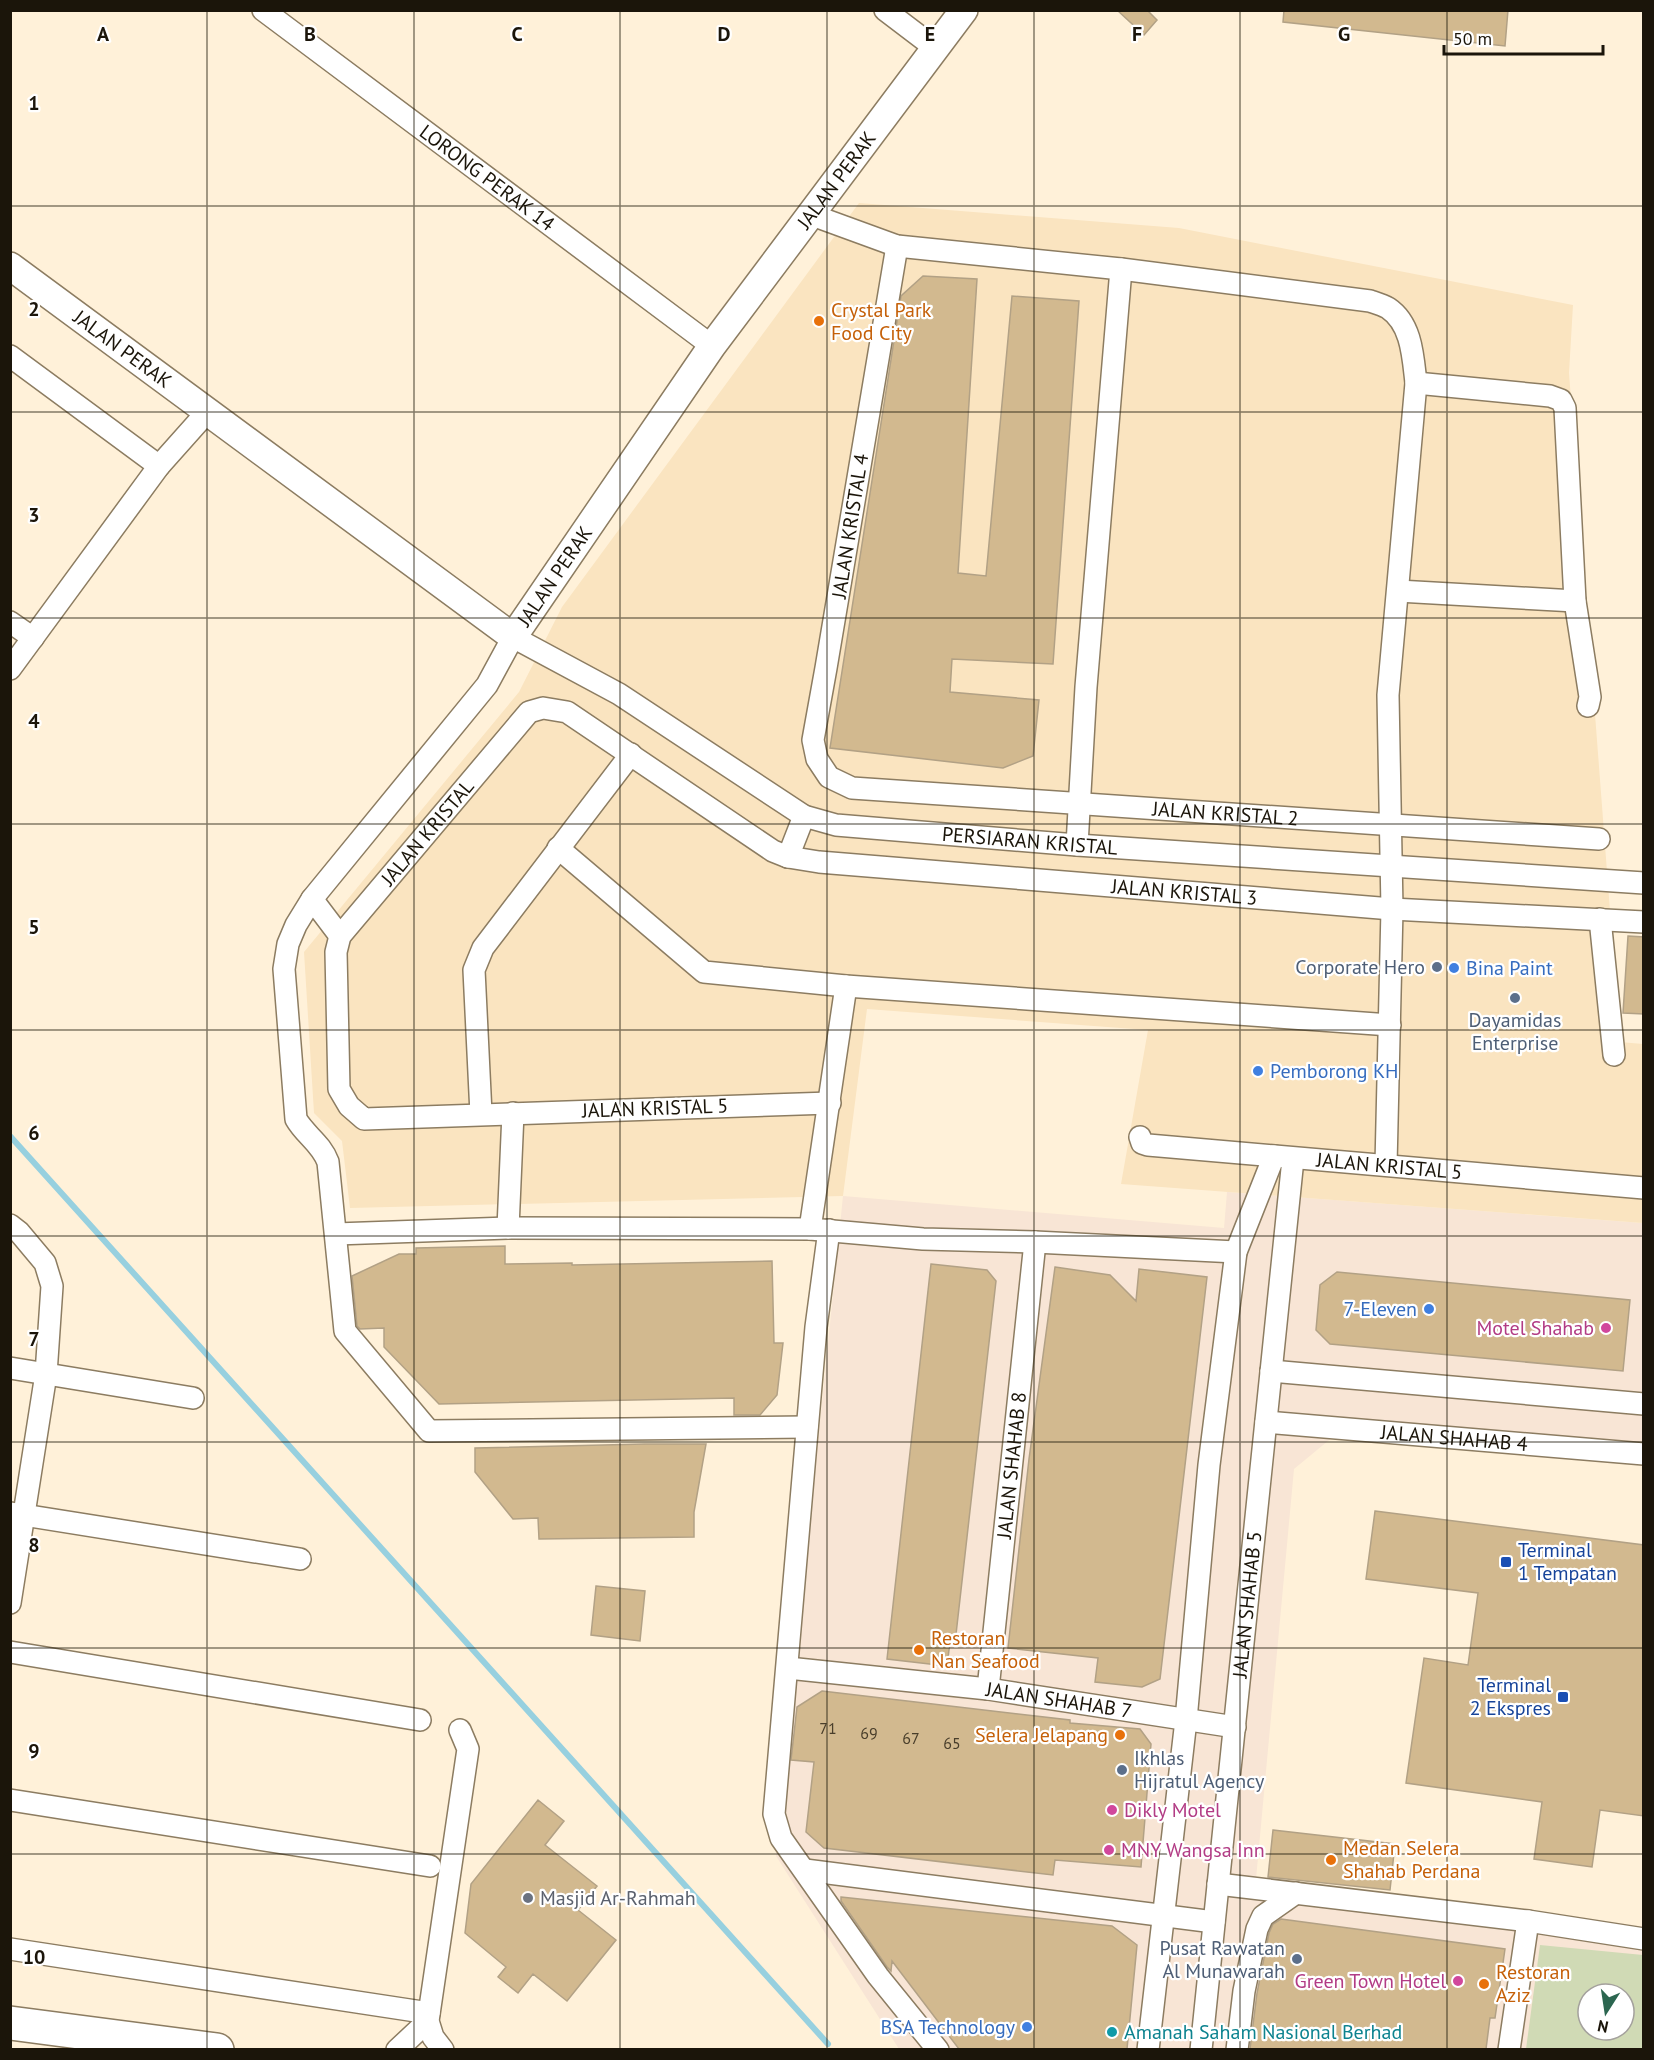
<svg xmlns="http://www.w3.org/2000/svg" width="1654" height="2060" viewBox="0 0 1654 2060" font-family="'PT Sans',sans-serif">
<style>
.commercial{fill:#f8e5d5;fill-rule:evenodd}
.built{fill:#fae4c0}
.grass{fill:#d0dab5;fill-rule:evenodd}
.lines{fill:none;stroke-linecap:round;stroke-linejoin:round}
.stream{stroke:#97d0df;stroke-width:6}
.building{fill:#d2b98f;stroke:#b2a185;stroke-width:1.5}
.minor-casing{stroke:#8c7c61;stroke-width:24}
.tertiary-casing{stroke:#8c7c61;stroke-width:30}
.primary-casing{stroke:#8c7c61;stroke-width:36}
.minor{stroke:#fff;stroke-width:21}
.tertiary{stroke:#fff;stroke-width:27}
.primary{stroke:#fff;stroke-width:33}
.grid{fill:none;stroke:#1b150a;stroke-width:1.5;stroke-opacity:0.55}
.food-dot{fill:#e8710a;stroke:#fff;stroke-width:2}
.service-dot{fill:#5c6f8a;stroke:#fff;stroke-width:2}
.shop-dot{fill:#3f7fe0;stroke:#fff;stroke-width:2}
.hotel-dot{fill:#d1479c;stroke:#fff;stroke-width:2}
.transit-dot{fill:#1a4fb4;stroke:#fff;stroke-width:2}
.worship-dot{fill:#6b7280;stroke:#fff;stroke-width:2}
.culture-dot{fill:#0f9aa8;stroke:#fff;stroke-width:2}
.labels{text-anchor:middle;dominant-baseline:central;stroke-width:4.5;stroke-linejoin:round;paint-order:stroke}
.number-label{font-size:16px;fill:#493e2b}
.street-label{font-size:20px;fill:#1b150a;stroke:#fff}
.food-label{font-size:20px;fill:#c56008;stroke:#fff;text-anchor:start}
.service-label{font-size:20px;fill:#4e5e75;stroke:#fff;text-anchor:end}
.shop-label{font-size:20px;fill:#366cbe;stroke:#fff;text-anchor:start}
.hotel-label{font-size:20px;fill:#b23c85;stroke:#fff;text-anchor:end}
.transit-label{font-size:20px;fill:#164399;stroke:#fff;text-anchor:start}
.worship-label{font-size:20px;fill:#5b616d;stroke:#fff;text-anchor:start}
.culture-label{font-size:20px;fill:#0d838f;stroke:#fff;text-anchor:start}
.grid-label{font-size:20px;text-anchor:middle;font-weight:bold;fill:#1b150a;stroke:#fff;stroke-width:4.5;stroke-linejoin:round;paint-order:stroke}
</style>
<rect width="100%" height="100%" fill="#fff1d9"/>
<path class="commercial" d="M1227 1192 1643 1223V1465L1334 1436 1294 1469 1255 1890 1643 1927V2049H899L776 1856 843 1196 1224 1228ZM1588 1994H1624V2030H1588Z"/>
<path class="built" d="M859 203 1179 228 1573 305 1569 373 1620 1042 1643 1044V1223L1121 1184 1148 1030 867 1009 843 1196 350 1208 342 1141 314 1113 304 952 519 692 562 607Z"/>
<path class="grass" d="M1540 1945 1643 1955V2049H1526ZM1588 1994H1624V2030H1588Z"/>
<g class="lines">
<path class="stream" d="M10 1136 828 2044"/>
</g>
<path class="building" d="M1117 10H1147L1157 20 1144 35Z
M1284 10H1508L1505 46 1283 22Z
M923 276 977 279 958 573 986 576 1012 296 1079 301 1053 664 952 659 950 692 1039 700 1033 756 1003 768 830 748 901 296Z
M1628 936 1644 937V1014L1623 1013Z
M505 1246V1264L572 1263V1265L772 1261 774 1343H783L777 1395 760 1415H734V1398L439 1404 384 1347V1328L360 1329 357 1326 352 1276 399 1254H416V1248Z
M931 1264 987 1270 996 1281 955 1643 950 1642 948 1658 938 1665 887 1659Z
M1055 1267 1110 1275 1136 1301 1139 1269 1207 1277 1160 1679 1142 1687 1095 1682 1098 1658 1008 1648 1029 1459Z
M1337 1272 1630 1300 1623 1371 1330 1344 1316 1330 1320 1285Z
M645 1444H706L694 1512V1537L539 1539 538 1518 513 1519 475 1472V1448Z
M1375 1511 1644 1545V1816L1600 1810 1592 1867 1534 1859 1542 1802 1406 1783 1424 1658 1468 1665 1478 1593 1366 1579Z
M596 1586 645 1591 640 1641 591 1635Z
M822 1691 1070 1720V1723L1140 1729 1151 1744 1141 1867 1055 1860 1053 1875 824 1848 806 1832 814 1762 791 1760 797 1707Z
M538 1800 564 1821 545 1845 597 1886 578 1910 616 1940 567 2001 533 1974 518 1993 498 1977 506 1967 465 1933 471 1884Z
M1273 1830 1395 1844 1390 1890 1268 1877Z
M841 1897 1112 1926 1137 1945 1127 2049H959L892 1961 891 1971 887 1967 841 1901Z
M1281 1919 1505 1949 1495 2018H1490L1486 2049H1250L1257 1993 1269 1933 1273 1924Z"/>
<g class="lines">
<g class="minor-casing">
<g id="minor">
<path id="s1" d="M263 10 712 346"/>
<path d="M885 10 935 48"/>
<path d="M812 215 897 246 1121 269 1370 301C1376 303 1383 305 1388 308 1412 324 1413 357 1416 383L1388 695 1392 909 1386 1165"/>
<path id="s2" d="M897 246 826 668 813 740 817 759 829 777 852 788 1599 839"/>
<path d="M10 356 159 466"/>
<path d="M1416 383 1550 396 1561 400 1565 408 1575 601 1590 697 1588 706"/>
<path d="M1398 591 1575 601"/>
<path d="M10 622 33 638"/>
<path d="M10 669 159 466 208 411"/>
<path d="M1077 845 1086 687 1121 269"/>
<path d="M558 848 704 972 846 986 1390 1025"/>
<path d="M788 857 804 816"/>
<path d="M312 899 340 936"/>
<path d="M1600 919 1614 1055"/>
<path id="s3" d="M830 1103 364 1119 349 1106 339 1089 336 952 340 936 529 712 543 708 567 712 773 851 788 857 819 862 1392 909 1644 922"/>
<path d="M481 1114 474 970 483 948 631 754"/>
<path id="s4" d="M1140 1137 1142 1143 1148 1145 1644 1188"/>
<path d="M10 1225 19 1232 45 1263 52 1286 46 1374 10 1603"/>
<path d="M508 1228 513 1113"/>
<path d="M810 1229 846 986"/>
<path d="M829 1230 816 1327 774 1814 781 1838 878 1976 938 2050"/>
<path d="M336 1234 508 1228 810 1229 923 1239 1035 1242 1236 1252"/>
<path d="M10 1368 193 1398"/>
<path d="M1271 1371 1644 1404"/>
<path id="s5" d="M1266 1422 1644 1454"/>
<path id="s6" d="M807 1427 429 1431 345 1331 328 1162C321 1143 305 1135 296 1119L284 969 288 944 296 925 312 899 487 685 513 637 619 694 804 816 836 825 1077 845 1644 883"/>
<path d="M11 1513 300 1559"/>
<path d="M10 1652 420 1720"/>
<path id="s7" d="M788 1668 988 1689 1235 1727"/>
<path id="s8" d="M988 1689 1035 1242"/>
<path d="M10 1800 430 1866"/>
<path d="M805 1870 1214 1922"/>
<path d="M1218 1884 1528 1921 1644 1939"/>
<path d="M10 1949 429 2013"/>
<path d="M397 2050 428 2021"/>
<path d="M443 2050 433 2037 428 2021 468 1749 460 1730"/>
<path d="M1148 2050 1186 1720 1209 1465 1236 1252 1274 1156"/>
<path id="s9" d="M1201 2050 1293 1159"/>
<path d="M1237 2050 1244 1991 1257 1929 1263 1916 1296 1893"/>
<path d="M1509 2050 1528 1921"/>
</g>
</g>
<g class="tertiary-casing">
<g id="tertiary">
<path id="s10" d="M10 266 513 637 712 346 964 10"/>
</g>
</g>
<g class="primary-casing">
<path id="primary" d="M10 2023 217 2050"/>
</g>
<use href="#minor" class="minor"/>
<use href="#tertiary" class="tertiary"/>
<use href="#primary" class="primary"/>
</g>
<path class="grid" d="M207 10V2050M414 10V2050M620 10V2050M827 10V2050M1034 10V2050M1240 10V2050M1447 10V2050M10 206H1644M10 412H1644M10 618H1644M10 824H1644M10 1030H1644M10 1236H1644M10 1442H1644M10 1648H1644M10 1854H1644"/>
<g class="food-dot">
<circle cx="819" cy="321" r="6"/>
<circle cx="919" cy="1650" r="6"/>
<circle cx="1120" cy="1735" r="6"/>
<circle cx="1331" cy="1860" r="6"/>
<circle cx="1484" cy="1984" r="6"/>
</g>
<g class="service-dot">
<circle cx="1437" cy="967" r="6"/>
<circle cx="1515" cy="998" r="6"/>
<circle cx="1122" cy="1770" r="6"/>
<circle cx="1297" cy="1959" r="6"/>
</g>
<g class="shop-dot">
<circle cx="1454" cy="968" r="6"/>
<circle cx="1258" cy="1071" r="6"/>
<circle cx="1429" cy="1309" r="6"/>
<circle cx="1027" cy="2027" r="6"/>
</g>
<g class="hotel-dot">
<circle cx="1606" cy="1328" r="6"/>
<circle cx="1112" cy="1810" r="6"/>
<circle cx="1109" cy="1850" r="6"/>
<circle cx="1458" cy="1981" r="6"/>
</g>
<g class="transit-dot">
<rect x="1500" y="1556" width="12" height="12" rx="3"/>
<rect x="1557" y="1691" width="12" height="12" rx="3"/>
</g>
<circle class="worship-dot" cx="528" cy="1898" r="6"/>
<circle class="culture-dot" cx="1112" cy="2032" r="6"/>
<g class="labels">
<g class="number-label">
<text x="828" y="1728">71</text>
<text x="869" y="1733">69</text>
<text x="911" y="1738">67</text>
<text x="952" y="1743">65</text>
</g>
<g class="street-label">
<text stroke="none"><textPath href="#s1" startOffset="280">LORONG PERAK 14</textPath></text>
<text stroke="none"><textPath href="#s10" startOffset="1185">JALAN PERAK</textPath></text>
<text stroke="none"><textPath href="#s10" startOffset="140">JALAN PERAK</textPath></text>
<text transform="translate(850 526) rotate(-81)">JALAN KRISTAL 4</text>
<text stroke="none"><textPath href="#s10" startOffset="699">JALAN PERAK</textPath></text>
<text stroke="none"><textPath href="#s2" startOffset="942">JALAN KRISTAL 2</textPath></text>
<text stroke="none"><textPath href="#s3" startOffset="795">JALAN KRISTAL</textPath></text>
<text stroke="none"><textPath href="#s6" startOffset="1860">PERSIARAN KRISTAL</textPath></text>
<text stroke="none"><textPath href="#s3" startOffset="1654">JALAN KRISTAL 3</textPath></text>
<text transform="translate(655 1108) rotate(-2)">JALAN KRISTAL 5</text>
<text stroke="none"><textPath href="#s4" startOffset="255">JALAN KRISTAL 5</textPath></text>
<text stroke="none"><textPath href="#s5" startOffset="189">JALAN SHAHAB 4</textPath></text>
<text stroke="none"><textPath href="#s8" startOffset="225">JALAN SHAHAB 8</textPath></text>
<text stroke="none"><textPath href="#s9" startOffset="448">JALAN SHAHAB 5</textPath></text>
<text stroke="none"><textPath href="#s7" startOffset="273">JALAN SHAHAB 7</textPath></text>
</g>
<g class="food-label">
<text x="831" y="310">Crystal Park<tspan x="831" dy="23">Food City</tspan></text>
<text x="931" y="1638">Restoran<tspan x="931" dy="23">Nan Seafood</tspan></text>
<text x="1108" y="1735" text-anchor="end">Selera Jelapang</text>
<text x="1343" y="1848">Medan Selera<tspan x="1343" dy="23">Shahab Perdana</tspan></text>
<text x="1496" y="1972">Restoran<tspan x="1496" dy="23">Aziz</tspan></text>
</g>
<g class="service-label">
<text x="1425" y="967">Corporate Hero</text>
<text x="1515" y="1020" text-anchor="middle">Dayamidas<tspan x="1515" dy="23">Enterprise</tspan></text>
<text x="1134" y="1758" text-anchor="start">Ikhlas<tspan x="1134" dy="23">Hijratul Agency</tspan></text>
<text x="1285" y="1948">Pusat Rawatan<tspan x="1285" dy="23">Al Munawarah</tspan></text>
</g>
<g class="shop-label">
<text x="1466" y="968">Bina Paint</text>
<text x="1270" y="1071">Pemborong KH</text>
<text x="1417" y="1309" text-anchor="end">7-Eleven</text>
<text x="1015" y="2027" text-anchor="end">BSA Technology</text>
</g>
<g class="hotel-label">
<text x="1594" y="1328">Motel Shahab</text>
<text x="1124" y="1810" text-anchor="start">Dikly Motel</text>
<text x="1121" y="1850" text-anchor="start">MNY Wangsa Inn</text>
<text x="1446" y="1981">Green Town Hotel</text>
</g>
<g class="transit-label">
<text x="1518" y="1550">Terminal<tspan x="1518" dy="23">1 Tempatan</tspan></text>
<text x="1551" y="1685" text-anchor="end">Terminal<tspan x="1551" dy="23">2 Ekspres</tspan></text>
</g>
<g class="worship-label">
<text x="540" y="1898">Masjid Ar-Rahmah</text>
</g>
<g class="culture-label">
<text x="1124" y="2032">Amanah Saham Nasional Berhad</text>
</g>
</g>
<g class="grid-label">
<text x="103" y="41">A</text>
<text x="310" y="41">B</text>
<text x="517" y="41">C</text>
<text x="724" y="41">D</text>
<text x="930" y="41">E</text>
<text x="1137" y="41">F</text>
<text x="1344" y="41">G</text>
<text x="34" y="110">1</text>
<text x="34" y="316">2</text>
<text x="34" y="522">3</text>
<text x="34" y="728">4</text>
<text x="34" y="934">5</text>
<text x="34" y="1140">6</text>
<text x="34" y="1346">7</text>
<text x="34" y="1552">8</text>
<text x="34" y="1758">9</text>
<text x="34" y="1964">10</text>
</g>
<rect width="1654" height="2060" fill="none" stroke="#1b150a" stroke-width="24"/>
<g transform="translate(1606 2012) rotate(192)"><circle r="28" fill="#ffffff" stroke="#a4a19d" stroke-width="1.5"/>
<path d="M0-4.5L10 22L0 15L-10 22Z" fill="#2c6650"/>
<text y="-9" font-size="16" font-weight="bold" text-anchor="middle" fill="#1b150a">N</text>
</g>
<path d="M1444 45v9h159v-9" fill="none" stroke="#1b150a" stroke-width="3"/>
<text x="1453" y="45" font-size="18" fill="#1b150a" stroke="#ffffff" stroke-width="4.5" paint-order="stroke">50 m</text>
</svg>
